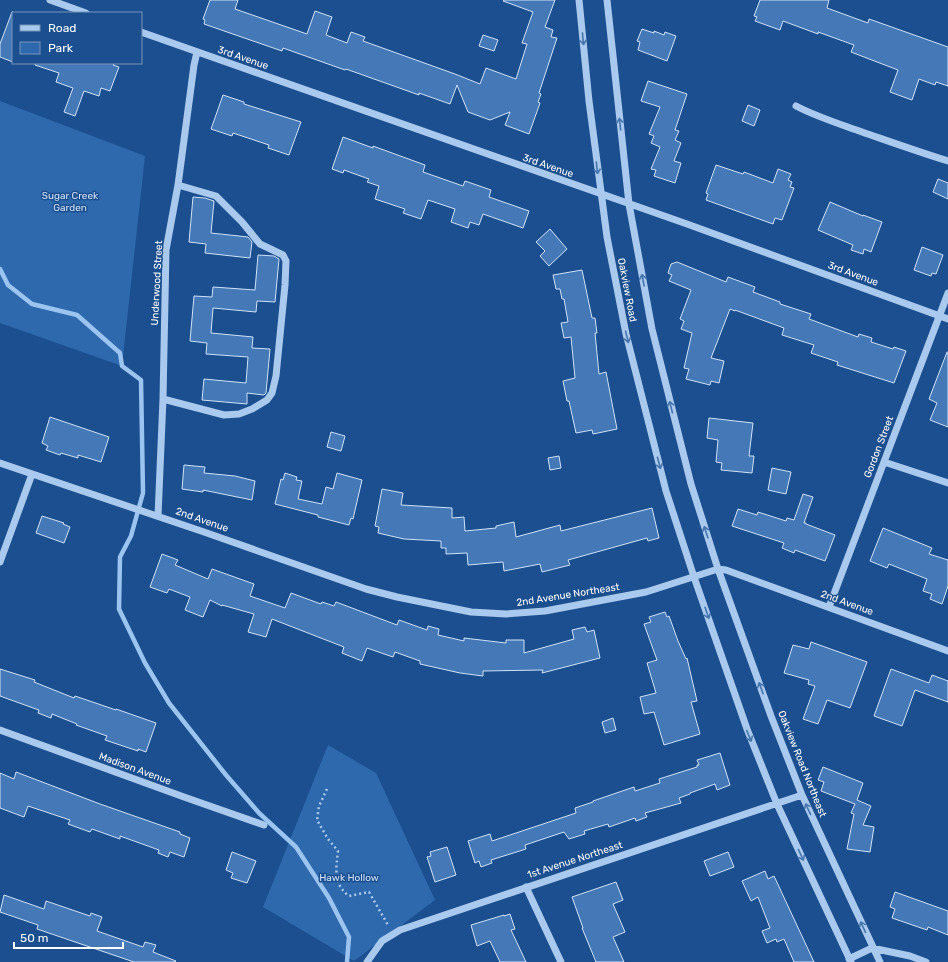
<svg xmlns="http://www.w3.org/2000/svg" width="948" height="962" viewBox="0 0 948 962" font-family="Rubik,sans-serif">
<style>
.green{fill:#2e69ad}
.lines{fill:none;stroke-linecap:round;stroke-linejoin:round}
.stream{stroke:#9cc4f0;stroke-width:4.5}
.building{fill:#4478b7;stroke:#cfe3fa}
.path{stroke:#a9c9ee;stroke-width:2.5;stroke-dasharray:2 3;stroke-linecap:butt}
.minor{stroke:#a9c9ee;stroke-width:7}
.oneway{stroke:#4674ac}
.labels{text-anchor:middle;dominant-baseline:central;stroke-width:3;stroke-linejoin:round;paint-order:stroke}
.street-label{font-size:10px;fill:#fff;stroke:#1b4f8f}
.park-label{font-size:10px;fill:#cfe3fa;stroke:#1b4f8f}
</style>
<rect width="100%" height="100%" fill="#1b4f8f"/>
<path class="green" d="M0 101 145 156 122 366 0 323Z
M328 745 376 773 435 900 354 961 263 907Z"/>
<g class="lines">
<path class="stream" d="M0 269 8 285 32 304 77 315 120 353 122 366 141 380 143 493 131 536 120 557 119 609 145 663 169 703 226 775 259 813 296 847 329 898 349 937 347 962"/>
</g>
<path class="building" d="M210 0H238L235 9 307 34 315 11 332 17 326 35 347 43 351 32 365 37 363 41 455 74 480 84 486 68 516 79 527 44 522 43 533 12 503 1 504 0H555L545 27 553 30 551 37 557 38 539 93 541 94 538 102 540 103 529 134 505 125 510 112 490 120 468 112 457 85 450 104 419 93V95L346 69 345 70 283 48 282 51 204 24 205 20 203 19Z
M760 0H829L827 8 868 23 869 19 948 47V86L936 82 935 85 919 79 912 100 890 92 898 70 851 52 854 45 818 32V34L783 21 780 30 755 21 757 17 754 16Z
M12 12H13V62L0 57V44Z
M642 29 654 33V31L664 35 665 32 676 36 667 61 638 50 640 42 637 41Z
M483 35 498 40 494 51 479 46Z
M35 63H114L113 65 119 67 110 91 101 88 99 96 84 91 75 116 64 112 73 88 56 82 59 73 35 65Z
M648 81 687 94 675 130 679 131 675 140 681 143 674 161 681 163 675 183 654 176 656 170 651 169 660 147 651 143 654 136 649 134 660 107 641 101Z
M223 95 244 102V104L301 122 289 155 268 148 269 145 233 133 232 136 211 129Z
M748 105 760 110 754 126 742 121Z
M343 137 373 148V146L425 165 423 172 463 186 465 181 491 190 489 197 529 211 523 228 483 214 479 225 470 222 468 228 451 222 455 209 428 200 421 219 403 213 405 209 375 199 379 186 367 182 369 179 344 170 343 173 332 169Z
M716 165 743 174 744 172 773 183 778 169 791 174 788 180 792 182 790 187 794 188 782 220 775 218 773 224 706 200 708 194 706 193Z
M938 179 948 183V199L933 192Z
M193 197 205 198 214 201 211 233 248 237 252 242 250 258 205 253 206 244 189 242Z
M830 202 863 216V215L882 222 871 252 864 249 863 254 851 250 853 245 818 230Z
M550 229 567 249 549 266 540 256 545 251 536 242Z
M922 247 943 255 936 274 932 273 931 276 914 270Z
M258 255 274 256 279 259 275 302 257 301 256 312 213 308 211 333 253 337 252 348 270 349 266 393 264 395 247 393V404L202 400 204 379 246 383 248 357 206 354 207 343 190 341 194 296 212 297 213 287 255 290Z
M677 262 726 282 728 277 755 287 753 292 780 302V304L811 314 809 319 858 337 859 334 872 338 871 342 893 349 894 347 906 351 894 383 837 365 838 362 811 353 814 345 782 335 784 328 735 310V311L730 309 711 358 724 361 719 383 711 381 710 385 686 379 689 369 684 368 692 333 681 329 684 321 680 319 691 290 669 281 672 275 668 273 671 264Z
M582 270 592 318H595L597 333H595L599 374 606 372 617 429 593 434 592 430 576 433 569 401H567L563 381 575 378 571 337 564 338 561 323 568 322 564 299H562L560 289H556L553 275Z
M947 352H948V427L930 420 937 403 929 399Z
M50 417 109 437 101 462 78 455V458L61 453 60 455 46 450 48 446 42 443Z
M709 418 753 423 749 456H754L752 473 721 470 722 463 716 462 718 440 707 438Z
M331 432 345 436 341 451 327 447Z
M559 456 561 468 550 470 548 458Z
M184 465 205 467 204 473 235 476 255 481 252 500 203 490V492L182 489Z
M772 468 791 472 786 494 768 490Z
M285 473 297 477 296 480 302 481 298 499 322 504 326 487 333 489 337 473 362 480 353 519 351 518 349 525 318 517V515L275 504 281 479 283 480Z
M382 489 403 493 401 505 452 508V518L464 517 465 531 496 528V526L514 522 516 537 560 525 561 531 652 508 659 538 648 541 647 538 568 560 570 565 542 572 540 564 504 571 503 562 468 565 467 553 446 554V548H441V541L404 539 378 533 379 527 375 526Z
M803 494 813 497 804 523H806V524L835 535 825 561 795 550 794 553 782 548 784 543 732 526 738 509 757 515 758 512 786 521 787 518 794 520Z
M42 516 64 523 63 524 70 527 64 543 36 533Z
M883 528 932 548 929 554 948 560V586L942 604 930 599 932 594 923 591 927 579 889 564 887 568 870 561Z
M162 554 178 560 175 565 208 579 212 569 254 584 250 596 285 608 291 593 321 604 322 602 334 606 336 602 397 625 399 620 427 630 428 626 439 629 438 635 464 641V638L506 643V640H524V653L574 639 572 630 585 627 587 632 594 630 600 658 542 673 543 670 483 671V676L460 673 420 664V661L395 652 393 657 367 648 362 661 342 653 344 647 272 619 266 637 248 632 254 614 222 605V606L210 600 203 617 185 610 190 597 169 589 167 593 150 587Z
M665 612 667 617 669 616 678 641 686 659 687 658 697 701 691 702 700 734 664 745 654 712 644 714 640 697 656 693 647 663 657 660 644 624 651 622 649 617Z
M811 642 867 662 850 708 827 700 818 724 803 719 815 686 808 684 809 680 784 673 793 645 809 649Z
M0 669 35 680 34 682 74 698 75 696 116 710V709L156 723 146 752 138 749V751L105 740 107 736 76 725 77 724 52 714 51 718 38 713 39 710 36 709 0 696Z
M891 669 929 683 932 675 948 681V702L915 690 902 726 874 716Z
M613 718 616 730 605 733 602 722Z
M720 753 730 785 717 790 715 784 690 793V794L679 798 681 803 645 813 647 817 636 821 635 818 609 827 608 824 584 831 585 834 569 839 564 832 525 845 526 849 491 860 492 863 481 867 479 861 475 863 468 841 490 834 492 841 576 813 575 808 593 802V801L634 787 635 791 660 783 659 779 697 767V765H699L697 760Z
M823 767 863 783 857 800 871 806 863 825 874 827 870 852 847 849 854 814 851 813 855 804 821 791 824 782 818 780Z
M16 772 100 804 180 832V834L190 838 184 857 170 852 168 857 158 853 159 850 120 836V839L92 829 90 832 68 824 70 820 28 806 24 817 0 808V773L14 779Z
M447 847 456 875 435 882 427 857 431 856 430 852Z
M232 852 256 861 247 883 231 878 233 873 226 870Z
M728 852 734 867 710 876 704 861Z
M765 871 768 879 774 876 814 962H794L784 939 777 942 776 939 767 943 762 931 770 928 758 897 751 901 742 881Z
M616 882 623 900 613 904 625 932 613 937 624 962H596L582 928H583L572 897Z
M895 892 948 911V935L928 927 927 930 892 918 895 909 890 907Z
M4 895 44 909 46 901 90 916 91 913 102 917 97 931 143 947 145 942 156 945 153 952 176 961 175 962H134L37 929 38 925 0 912Z
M510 914 515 929 511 930 526 962H500L490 941 477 946 471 925 504 915V916Z"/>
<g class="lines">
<path class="path" d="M327 789 319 806 317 820 328 839 338 851C336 869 333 884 349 896L369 892 388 925"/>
<path class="minor" d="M50 0 86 13
M579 0 589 101 607 237 626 334 666 491 694 577 747 729 777 804 851 962
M607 0 629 204 652 329 691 484 718 569 771 716 802 795 880 962
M141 32 687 224 948 319
M796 106C817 117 840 124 862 132 891 142 919 152 948 161
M163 399 224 415 239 414 252 409 267 400 272 393 276 376 285 285 286 261 283 255 260 244 242 222 216 196 178 185
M884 462 948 483
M0 463 204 532 366 589 397 597 471 612 506 614 545 611 646 592 718 569 726 570 948 651
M158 516 163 399 166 250 178 185 194 65 197 52
M0 562 32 474
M829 607 948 293
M0 730 184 797 264 825
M526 887 561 962
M849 959 872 948 910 956 926 962
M367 962 382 941 400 930 802 795"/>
</g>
<defs><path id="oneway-shaft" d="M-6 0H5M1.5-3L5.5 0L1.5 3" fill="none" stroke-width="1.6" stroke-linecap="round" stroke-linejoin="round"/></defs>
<g class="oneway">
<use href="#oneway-shaft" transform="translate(583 39) rotate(85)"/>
<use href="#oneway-shaft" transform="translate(620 124) rotate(-96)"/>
<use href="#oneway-shaft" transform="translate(597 168) rotate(83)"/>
<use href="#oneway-shaft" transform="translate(643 280) rotate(-101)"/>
<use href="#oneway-shaft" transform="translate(627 337) rotate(76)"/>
<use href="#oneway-shaft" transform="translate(671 407) rotate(-104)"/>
<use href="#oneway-shaft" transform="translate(659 463) rotate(75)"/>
<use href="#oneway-shaft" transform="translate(706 532) rotate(-108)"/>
<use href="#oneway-shaft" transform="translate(707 613) rotate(71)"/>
<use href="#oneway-shaft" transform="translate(761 688) rotate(-110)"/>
<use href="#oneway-shaft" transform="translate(749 736) rotate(68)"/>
<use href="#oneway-shaft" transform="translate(808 809) rotate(-115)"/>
<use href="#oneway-shaft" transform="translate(801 855) rotate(65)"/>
<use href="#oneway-shaft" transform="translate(863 927) rotate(-115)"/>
</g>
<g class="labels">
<g class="street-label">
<text transform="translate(243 58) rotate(19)">3rd Avenue</text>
<text transform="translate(548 166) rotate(19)">3rd Avenue</text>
<text transform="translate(853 274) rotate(20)">3rd Avenue</text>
<text transform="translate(157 283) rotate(-87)">Underwood Street</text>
<text transform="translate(627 290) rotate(79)">Oakview Road</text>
<text transform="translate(879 447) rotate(-69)">Gordon Street</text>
<text transform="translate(202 520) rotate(19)">2nd Avenue</text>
<text transform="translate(568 595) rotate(-9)">2nd Avenue Northeast</text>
<text transform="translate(847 603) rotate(20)">2nd Avenue</text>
<text transform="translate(802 764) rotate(68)">Oakview Road Northeast</text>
<text transform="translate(135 769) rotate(20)">Madison Avenue</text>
<text transform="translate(575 860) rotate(-18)">1st Avenue Northeast</text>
</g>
<g class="park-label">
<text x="70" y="196">Sugar Creek<tspan x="70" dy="12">Garden</tspan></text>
<text x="349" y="878">Hawk Hollow</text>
</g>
</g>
<rect x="12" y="12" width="130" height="52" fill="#1b4f8f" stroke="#7695bc"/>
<rect x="20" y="25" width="20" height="6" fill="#a9c9ee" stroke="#7695bc"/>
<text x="48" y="32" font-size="12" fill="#ffffff">Road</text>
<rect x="20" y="42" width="20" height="12" fill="#2e69ad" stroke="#7695bc"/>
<text x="48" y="52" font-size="12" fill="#ffffff">Park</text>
<path d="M14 942v6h109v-6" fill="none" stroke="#ffffff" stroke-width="2"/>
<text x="20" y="942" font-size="12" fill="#ffffff" stroke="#1b4f8f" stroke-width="3" paint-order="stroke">50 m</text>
</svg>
